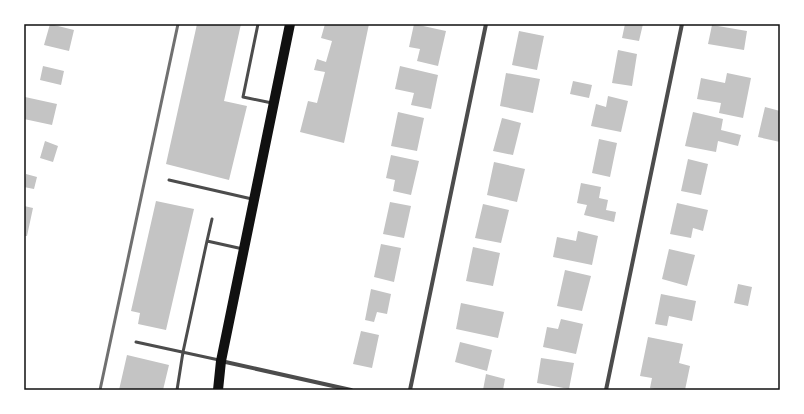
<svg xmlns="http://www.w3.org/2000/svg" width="804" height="414" viewBox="0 0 804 414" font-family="'IBM Plex Sans',sans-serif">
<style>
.building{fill:#c4c4c4}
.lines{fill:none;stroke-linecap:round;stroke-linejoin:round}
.service{stroke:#4c4c4c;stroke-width:3}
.minor{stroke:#4c4c4c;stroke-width:4}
.primary{stroke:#111;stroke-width:10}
.rail{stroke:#707070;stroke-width:3}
.neatline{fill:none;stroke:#111;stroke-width:1.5}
</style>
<rect width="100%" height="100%" fill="#fff"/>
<path class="building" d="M50 24 74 30 69 51 44 45Z
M197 24H241L224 101 247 106 229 180 166 164Z
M325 24H369L344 143 300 132 308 101 317 103 325 72 314 70 317 59 326 62 332 41 321 38Z
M414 24 446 31 438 66 417 61 420 49 409 47Z
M625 24H643L639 41 622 38Z
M712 25 747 31 744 50 708 44Z
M519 31 544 36 537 70 512 65Z
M618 50 637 54 632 86 612 83Z
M43 66 64 71 61 85 40 80Z
M400 66 438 75 431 109 411 105 414 93 395 89Z
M506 73 540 79 533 113 500 106Z
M727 73 751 78 743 118 719 113 721 103 697 99 701 78 725 83Z
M573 81 592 85 589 98 570 94Z
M608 96 628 101 621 132 591 126 596 104 606 107Z
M25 97 57 104 52 125 24 119Z
M765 107 780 111V142L758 137Z
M398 112 424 118 417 151 391 146Z
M693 112 723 119 721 130 741 135 738 146 718 141 716 152 685 146Z
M502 118 521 123 513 155 493 151Z
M599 139 617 143 610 177 592 173Z
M45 141 58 146 53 162 40 158Z
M391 155 419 161 411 195 393 191 395 180 386 178Z
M688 159 708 164 701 195 681 191Z
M494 162 525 169 517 202 487 195Z
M26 174 37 177 34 189 24 187Z
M581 183 601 187 599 198 608 200 606 210 616 212 614 222 584 215 587 205 577 203Z
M156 201 194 209 166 330 138 324 140 313 131 311Z
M390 202 411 206 404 238 383 234Z
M677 203 708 210 703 231 693 228 691 238 670 234Z
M483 204 509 210 501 243 475 238Z
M24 206 33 208 27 236H24Z
M578 231 598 236 592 265 553 257 557 237 576 241Z
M381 244 401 248 394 282 374 277Z
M473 247 500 253 493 286 466 281Z
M669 249 695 255 687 286 662 279Z
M565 270 591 276 582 311 557 306Z
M738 284 752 287 748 306 734 303Z
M371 289 391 294 387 314 377 312 374 322 365 320Z
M661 294 696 301 692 321 669 316 667 326 655 324Z
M461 303 504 312 498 338 456 329Z
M561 319 583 324 576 354 543 347 547 327 558 329Z
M361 331 379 335 372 368 353 364Z
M648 337 683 344 679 363 690 366 685 390H659L650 388 652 378 640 376Z
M460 342 492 350 487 371 455 362Z
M127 355 169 365 163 390H119Z
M541 358 574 363 569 389 537 383Z
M486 374 505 379 503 390H483Z"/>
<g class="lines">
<path class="service" d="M258 24 243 97 272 103
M169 180 252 199
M207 241 212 219
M136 342 219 360
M177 390 183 352 207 241 243 249"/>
<path class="minor" d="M221 361 351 390
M410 390 486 24
M606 390 682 24"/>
<path class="primary" d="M218 390 221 361 290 24"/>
<path class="rail" d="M100 390 178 24"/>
</g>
<rect width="804" height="414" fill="none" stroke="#ffffff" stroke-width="50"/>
<rect x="25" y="25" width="754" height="364" class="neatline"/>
</svg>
